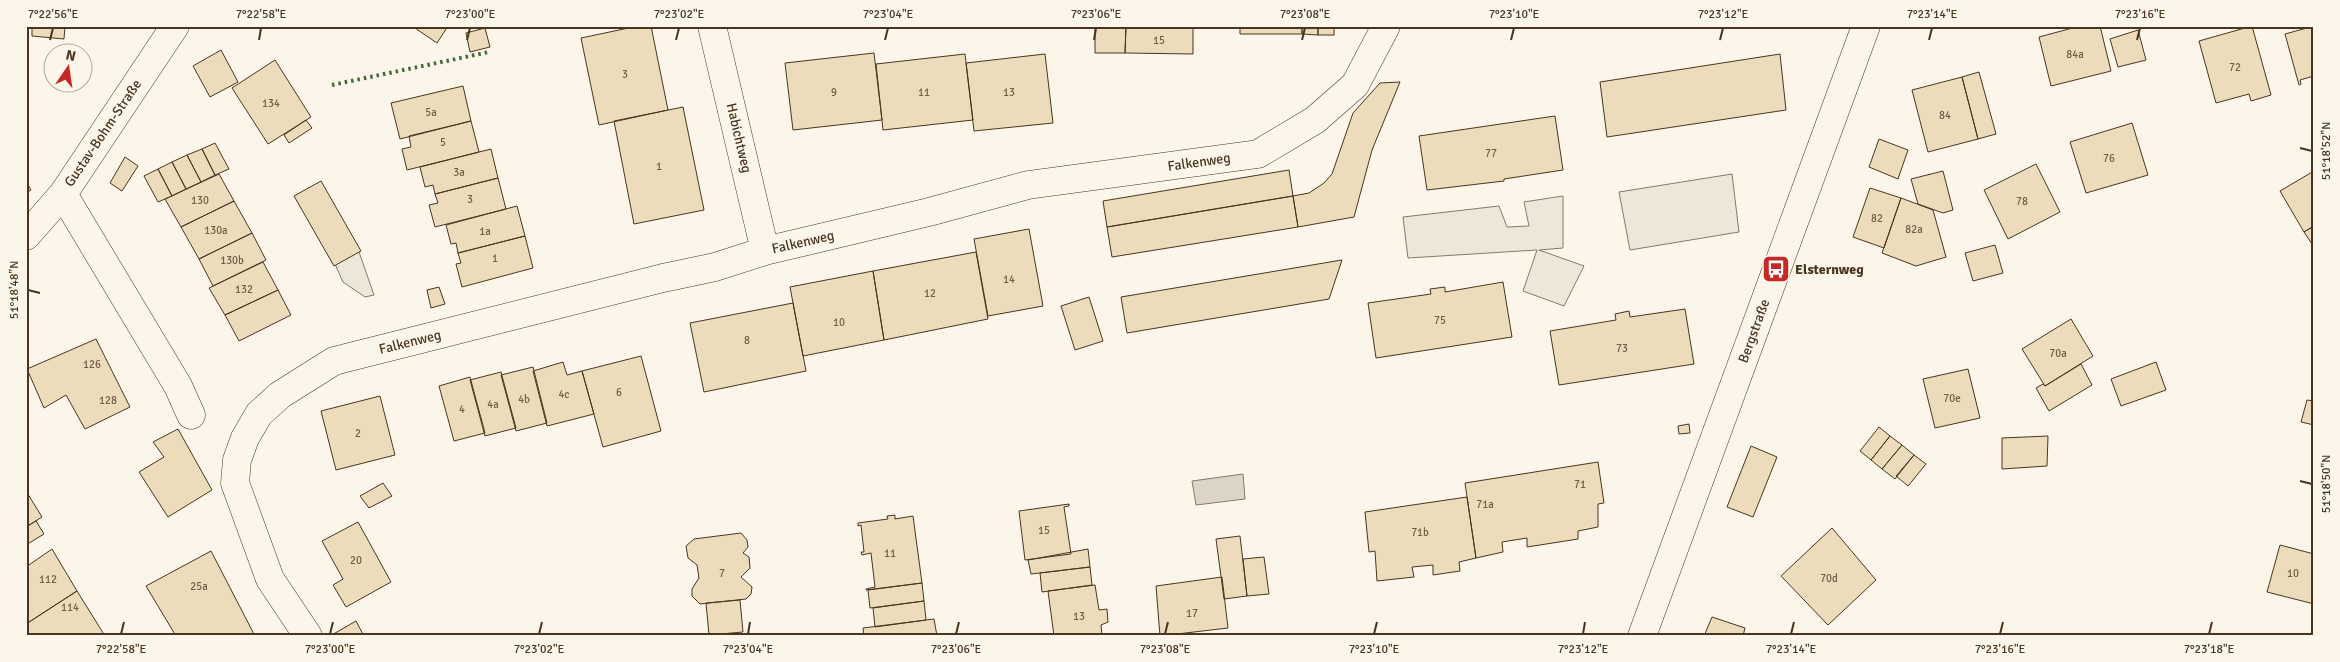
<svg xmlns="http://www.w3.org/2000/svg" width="2340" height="662" viewBox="0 0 2340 662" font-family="Signika,sans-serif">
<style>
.green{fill:#ede6d9;stroke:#887966}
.parking{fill:#ede7d9;stroke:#887966}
.water{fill:#dcd4c6;stroke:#887966}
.building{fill:#ecdcbc;stroke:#4a3520}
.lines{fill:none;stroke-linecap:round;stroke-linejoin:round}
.minor-casing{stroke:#4a3520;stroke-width:29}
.tertiary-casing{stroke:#4a3520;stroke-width:29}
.minor{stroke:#fbf6e9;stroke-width:28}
.tertiary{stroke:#fbf6e9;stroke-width:28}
.hedge{stroke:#436837;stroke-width:4;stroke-dasharray:2.5 4;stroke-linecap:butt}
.ticks{fill:none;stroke:#4a3520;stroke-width:2}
.labels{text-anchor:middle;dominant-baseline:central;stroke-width:4;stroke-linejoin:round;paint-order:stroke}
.number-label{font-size:11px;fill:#725f47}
.street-label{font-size:14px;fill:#4a3520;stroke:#fbf6e9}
.poi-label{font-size:14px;font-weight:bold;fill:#4a3520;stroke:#fbf6e9;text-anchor:start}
.neatline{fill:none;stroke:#4a3520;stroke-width:2}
.ticks-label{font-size:12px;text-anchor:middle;fill:#4a3520}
</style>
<rect width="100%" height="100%" fill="#fbf6e9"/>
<path class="green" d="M358 249 374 295 365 297 343 282 334 262Z"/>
<path class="parking" d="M1732 174 1739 232 1630 250 1619 192Z
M1563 196V248L1539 250 1584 266 1564 306 1523 291 1537 250 1408 258 1403 217 1499 206 1507 227 1529 226 1524 202Z"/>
<path class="water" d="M1243 474 1245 499 1196 505 1192 481Z"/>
<path class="building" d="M32 26H65L64 39 32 36Z
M412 26H448L437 43Z
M638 26H651L668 110 599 125 581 38Z
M1095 26H1126L1125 53H1095Z
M1126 26H1193V54L1125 53Z
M1240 26H1302V34H1240Z
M1302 26H1318V35L1302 34Z
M1318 26H1334V35H1318Z
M2080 26H2100L2111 71 2051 86 2039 37Z
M2252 26 2271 95 2251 101 2249 94 2216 103 2199 41Z
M2314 26V76L2300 80 2301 84 2299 85 2285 34Z
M485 28 490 47 470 52 466 33Z
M2138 30 2146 60 2118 67 2110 39Z
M221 50 238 82 210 97 193 66Z
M874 53 882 120 793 130 785 63Z
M965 54 973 120 883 130 876 64Z
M1045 54 1053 123 974 131 966 63Z
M1780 54 1786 110 1607 137 1600 82Z
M275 60 311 117 268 144 232 88Z
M1979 72 1996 134 1978 139 1962 77Z
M1962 77 1978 139 1928 152 1912 90Z
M1400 82 1372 150 1354 217 1298 227 1293 196 1309 193 1324 183 1332 174 1353 113 1380 83Z
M463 86 471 121 400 139 391 103Z
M683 107 704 210 634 224 614 121Z
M1555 116 1563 170 1504 179V181L1427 190 1419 136Z
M306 120 312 128 289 143 284 135Z
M471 121 479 152 407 170 402 149 411 147 409 136Z
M2132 123 2148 175 2086 193 2070 142Z
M1879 139 1908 150 1898 179 1869 167Z
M215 143 229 169 215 175 202 149Z
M202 149 215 175 201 182 187 155Z
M491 149 498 178 435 194 433 185 425 187 420 167Z
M187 155 201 182 186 189 172 162Z
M125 157 138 166 122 191 110 183Z
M172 162 186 189 172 196 158 169Z
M2036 164 2060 212 2008 239 1984 190Z
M158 169 172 196 158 202 144 176Z
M1289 170 1293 196 1107 227 1103 201Z
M1943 171 1953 210 1943 213 1918 204 1911 179Z
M2314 171V226L2304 232 2280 191Z
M219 174 234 201 181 227 165 199Z
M498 178 506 209 435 227 429 205 438 203 435 194Z
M26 181 31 190 26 193Z
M321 181 361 251 334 266 294 196Z
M1870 188 1901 198 1884 248 1853 237Z
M1293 196 1298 227 1112 257 1107 227Z
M1901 198 1933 210 1946 257 1916 266 1882 253Z
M234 201 252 233 199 259 181 227Z
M517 206 525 236 458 253 456 243 451 244 446 225Z
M2314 226V247L2304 232Z
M1029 229 1043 306 988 316 974 239Z
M252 233 266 260 213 286 199 259Z
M525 236 533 268 462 287 456 264 461 263 458 253Z
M1995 245 2003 273 1973 281 1965 253Z
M976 252 988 319 884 340 873 271Z
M1342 260 1329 299 1127 333 1121 297Z
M263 262 278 290 225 315 209 288Z
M873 271 884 340 803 356 790 287Z
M1503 282 1512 337 1376 358 1368 303 1431 294 1430 289 1445 287V292Z
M439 287 445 304 431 308 427 290Z
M278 290 291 315 239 341 225 315Z
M1089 297 1103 341 1075 350 1061 306Z
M793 303 806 371 704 392 690 323Z
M1685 309 1694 364 1559 385 1550 331 1616 320 1615 314 1629 311 1630 317Z
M2071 319 2093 356 2045 386 2022 349Z
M96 339 130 407 85 429 66 395 44 408 27 369Z
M641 356 661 431 603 447 582 371Z
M563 362 567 375 582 371 594 414 547 426 533 371Z
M2156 362 2166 390 2121 406 2111 379Z
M2081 364 2092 385 2049 411 2036 388 2043 384 2045 386Z
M533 367 547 423 516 431 501 375Z
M1968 369 1980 418 1935 428 1923 379Z
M501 372 516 428 485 436 470 380Z
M470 377 485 433 454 441 439 386Z
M380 396 395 455 336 470 321 411Z
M2307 400 2314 401V425L2301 422Z
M1689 424 1690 433 1679 434 1678 426Z
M1879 427 1890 436 1871 460 1860 451Z
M178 429 212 490 168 517 139 472 164 457 153 442Z
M1890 436 1902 445 1882 469 1871 460Z
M2048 436 2047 466 2002 469V438Z
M1902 445 1914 455 1895 479 1882 469Z
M1751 446 1777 457 1753 517 1727 507Z
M1914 455 1926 464 1908 486 1896 476Z
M1598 462 1604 503 1598 504V527L1578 531V539L1527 547V538L1502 542 1503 552 1476 558 1465 483Z
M383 483 392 496 369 508 360 496Z
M26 491 42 517 26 527Z
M1467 497 1476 558 1459 562 1460 571 1433 575V565L1412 567 1414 577 1377 581 1375 551 1369 552 1365 512Z
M1069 504V506L1064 507 1071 554 1025 560 1019 511Z
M895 515V519L913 516 922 583 866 590V589L875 587 871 553 862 555 861 552H864L861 525 858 526V523L888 519 887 516Z
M36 521 44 534 26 545V527Z
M358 522 391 582 346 607 333 585 343 579 322 541Z
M1832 528 1876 580 1828 625 1781 576Z
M741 533 747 540 748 547 743 553 749 557 750 568 741 577 752 587 751 594 746 599 700 604 692 596V589L699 578 697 565 688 558 686 546 694 539Z
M1240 536 1247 596 1224 599 1216 539Z
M2280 545 2314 554V604L2267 592Z
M52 549 77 591 26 624V567Z
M1088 549 1090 567 1031 574 1028 560Z
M211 551 255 636H176L146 586Z
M1264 557 1269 594 1247 596 1243 559Z
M1090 567 1092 585 1042 592 1040 573Z
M1222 577 1228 628 1160 636 1156 586Z
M922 583 924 601 870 608 868 590Z
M1095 585 1099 610 1107 609 1108 622 1101 625 1102 636H1054L1048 591Z
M77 591 105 636H26V624Z
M740 600 743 632 709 635 706 603Z
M924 601 926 620 875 627 873 608Z
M1712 617 1745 628 1743 636H1704Z
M934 619 937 636H864L863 628Z
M356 621 364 636H330Z"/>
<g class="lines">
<g class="minor-casing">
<path id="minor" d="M712 26 765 251
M63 194 178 386 191 415
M26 236 63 194 175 26
M308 636 270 579 235 483 237 460 245 438 259 414 280 395 334 361 663 278 715 267 765 251 929 212 1028 185 1258 154 1315 120 1355 85 1386 26"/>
</g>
<g class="tertiary-casing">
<path id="tertiary" d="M1642 636 1866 26"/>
</g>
<use href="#minor" class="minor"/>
<use href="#tertiary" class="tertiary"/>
<path class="hedge" d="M332 85 489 52"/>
</g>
<path class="ticks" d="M50 40 53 28M259 40 261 28M467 40 470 28M676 40 679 28M885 40 888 28M1094 40 1096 28M1302 40 1305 28M1511 40 1514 28M1720 40 1723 28M1929 40 1932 28M2137 40 2140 28M2300 148 2312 151M28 290 40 293M2300 481 2312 484M121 634 124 622M330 634 333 622M539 634 542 622M748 634 750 622M956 634 959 622M1165 634 1168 622M1374 634 1377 622M1583 634 1585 622M1791 634 1794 622M2000 634 2003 622M2209 634 2212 622"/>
<defs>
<g id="bus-square" transform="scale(1.4375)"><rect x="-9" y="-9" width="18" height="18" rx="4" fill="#c62828" stroke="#fbf6e9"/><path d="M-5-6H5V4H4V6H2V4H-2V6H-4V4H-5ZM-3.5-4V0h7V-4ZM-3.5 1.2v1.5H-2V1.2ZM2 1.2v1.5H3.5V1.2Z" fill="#fff"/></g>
</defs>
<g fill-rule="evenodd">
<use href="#bus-square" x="1776" y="269"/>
</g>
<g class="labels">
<g class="number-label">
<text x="1159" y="40">15</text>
<text x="2075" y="54">84a</text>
<text x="2235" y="67">72</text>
<text x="625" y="74">3</text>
<text x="834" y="92">9</text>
<text x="924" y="92">11</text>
<text x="1009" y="92">13</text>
<text x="271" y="103">134</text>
<text x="431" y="112">5a</text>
<text x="1945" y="115">84</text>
<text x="443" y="142">5</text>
<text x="1491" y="153">77</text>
<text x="2109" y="158">76</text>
<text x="659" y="166">1</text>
<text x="459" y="172">3a</text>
<text x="470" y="199">3</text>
<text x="200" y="200">130</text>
<text x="2022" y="201">78</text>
<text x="1877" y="218">82</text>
<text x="1914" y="229">82a</text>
<text x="216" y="230">130a</text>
<text x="485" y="231">1a</text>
<text x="495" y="258">1</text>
<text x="232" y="260">130b</text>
<text x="1009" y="279">14</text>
<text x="244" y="289">132</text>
<text x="930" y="293">12</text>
<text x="1440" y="320">75</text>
<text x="839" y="322">10</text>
<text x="747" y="340">8</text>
<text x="1622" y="348">73</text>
<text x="2058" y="353">70a</text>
<text x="92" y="364">126</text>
<text x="619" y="392">6</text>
<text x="564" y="394">4c</text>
<text x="1952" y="398">70e</text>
<text x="524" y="399">4b</text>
<text x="108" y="400">128</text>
<text x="493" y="404">4a</text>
<text x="462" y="409">4</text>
<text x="358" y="433">2</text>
<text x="1580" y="484">71</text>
<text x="1485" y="504">71a</text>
<text x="1044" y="530">15</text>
<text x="1420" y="532">71b</text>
<text x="890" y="553">11</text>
<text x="356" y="560">20</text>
<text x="722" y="573">7</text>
<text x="2293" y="573">10</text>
<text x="1829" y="578">70d</text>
<text x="48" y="579">112</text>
<text x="199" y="586">25a</text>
<text x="70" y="607">114</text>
<text x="1192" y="613">17</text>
<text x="1079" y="616">13</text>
</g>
<g class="street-label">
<text transform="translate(103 133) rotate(-56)">Gustav-Bohm-Straße</text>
<text transform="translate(739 138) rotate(77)">Habichtweg</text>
<text transform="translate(1199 162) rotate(-8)">Falkenweg</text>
<text transform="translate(803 242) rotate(-13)">Falkenweg</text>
<text transform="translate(1754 331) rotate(-70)">Bergstraße</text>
<text transform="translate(410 342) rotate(-14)">Falkenweg</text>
</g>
<g class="poi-label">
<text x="1795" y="269">Elsternweg</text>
</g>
</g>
<rect width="2340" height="662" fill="none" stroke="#fbf6e9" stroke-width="55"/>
<g transform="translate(68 68) rotate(13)"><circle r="24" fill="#fbf6e9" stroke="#b4a999"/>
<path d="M0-4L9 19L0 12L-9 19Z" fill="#c62828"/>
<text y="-8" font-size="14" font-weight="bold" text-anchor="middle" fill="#4a3520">N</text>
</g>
<rect x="28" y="28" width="2284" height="606" class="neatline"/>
<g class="ticks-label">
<text x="53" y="18">7°22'56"E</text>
<text x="261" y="18">7°22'58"E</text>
<text x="470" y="18">7°23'00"E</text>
<text x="679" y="18">7°23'02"E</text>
<text x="888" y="18">7°23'04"E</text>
<text x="1096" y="18">7°23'06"E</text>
<text x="1305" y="18">7°23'08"E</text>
<text x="1514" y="18">7°23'10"E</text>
<text x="1723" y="18">7°23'12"E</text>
<text x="1932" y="18">7°23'14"E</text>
<text x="2140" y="18">7°23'16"E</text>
<text transform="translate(2326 151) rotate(-90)" y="4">51°18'52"N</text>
<text transform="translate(14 290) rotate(-90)" y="4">51°18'48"N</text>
<text transform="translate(2326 484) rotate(-90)" y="4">51°18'50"N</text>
<text x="121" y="653">7°22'58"E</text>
<text x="330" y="653">7°23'00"E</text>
<text x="539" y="653">7°23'02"E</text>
<text x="748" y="653">7°23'04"E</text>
<text x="956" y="653">7°23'06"E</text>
<text x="1165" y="653">7°23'08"E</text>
<text x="1374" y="653">7°23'10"E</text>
<text x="1583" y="653">7°23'12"E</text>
<text x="1791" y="653">7°23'14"E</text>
<text x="2000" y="653">7°23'16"E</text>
<text x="2209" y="653">7°23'18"E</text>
</g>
</svg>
